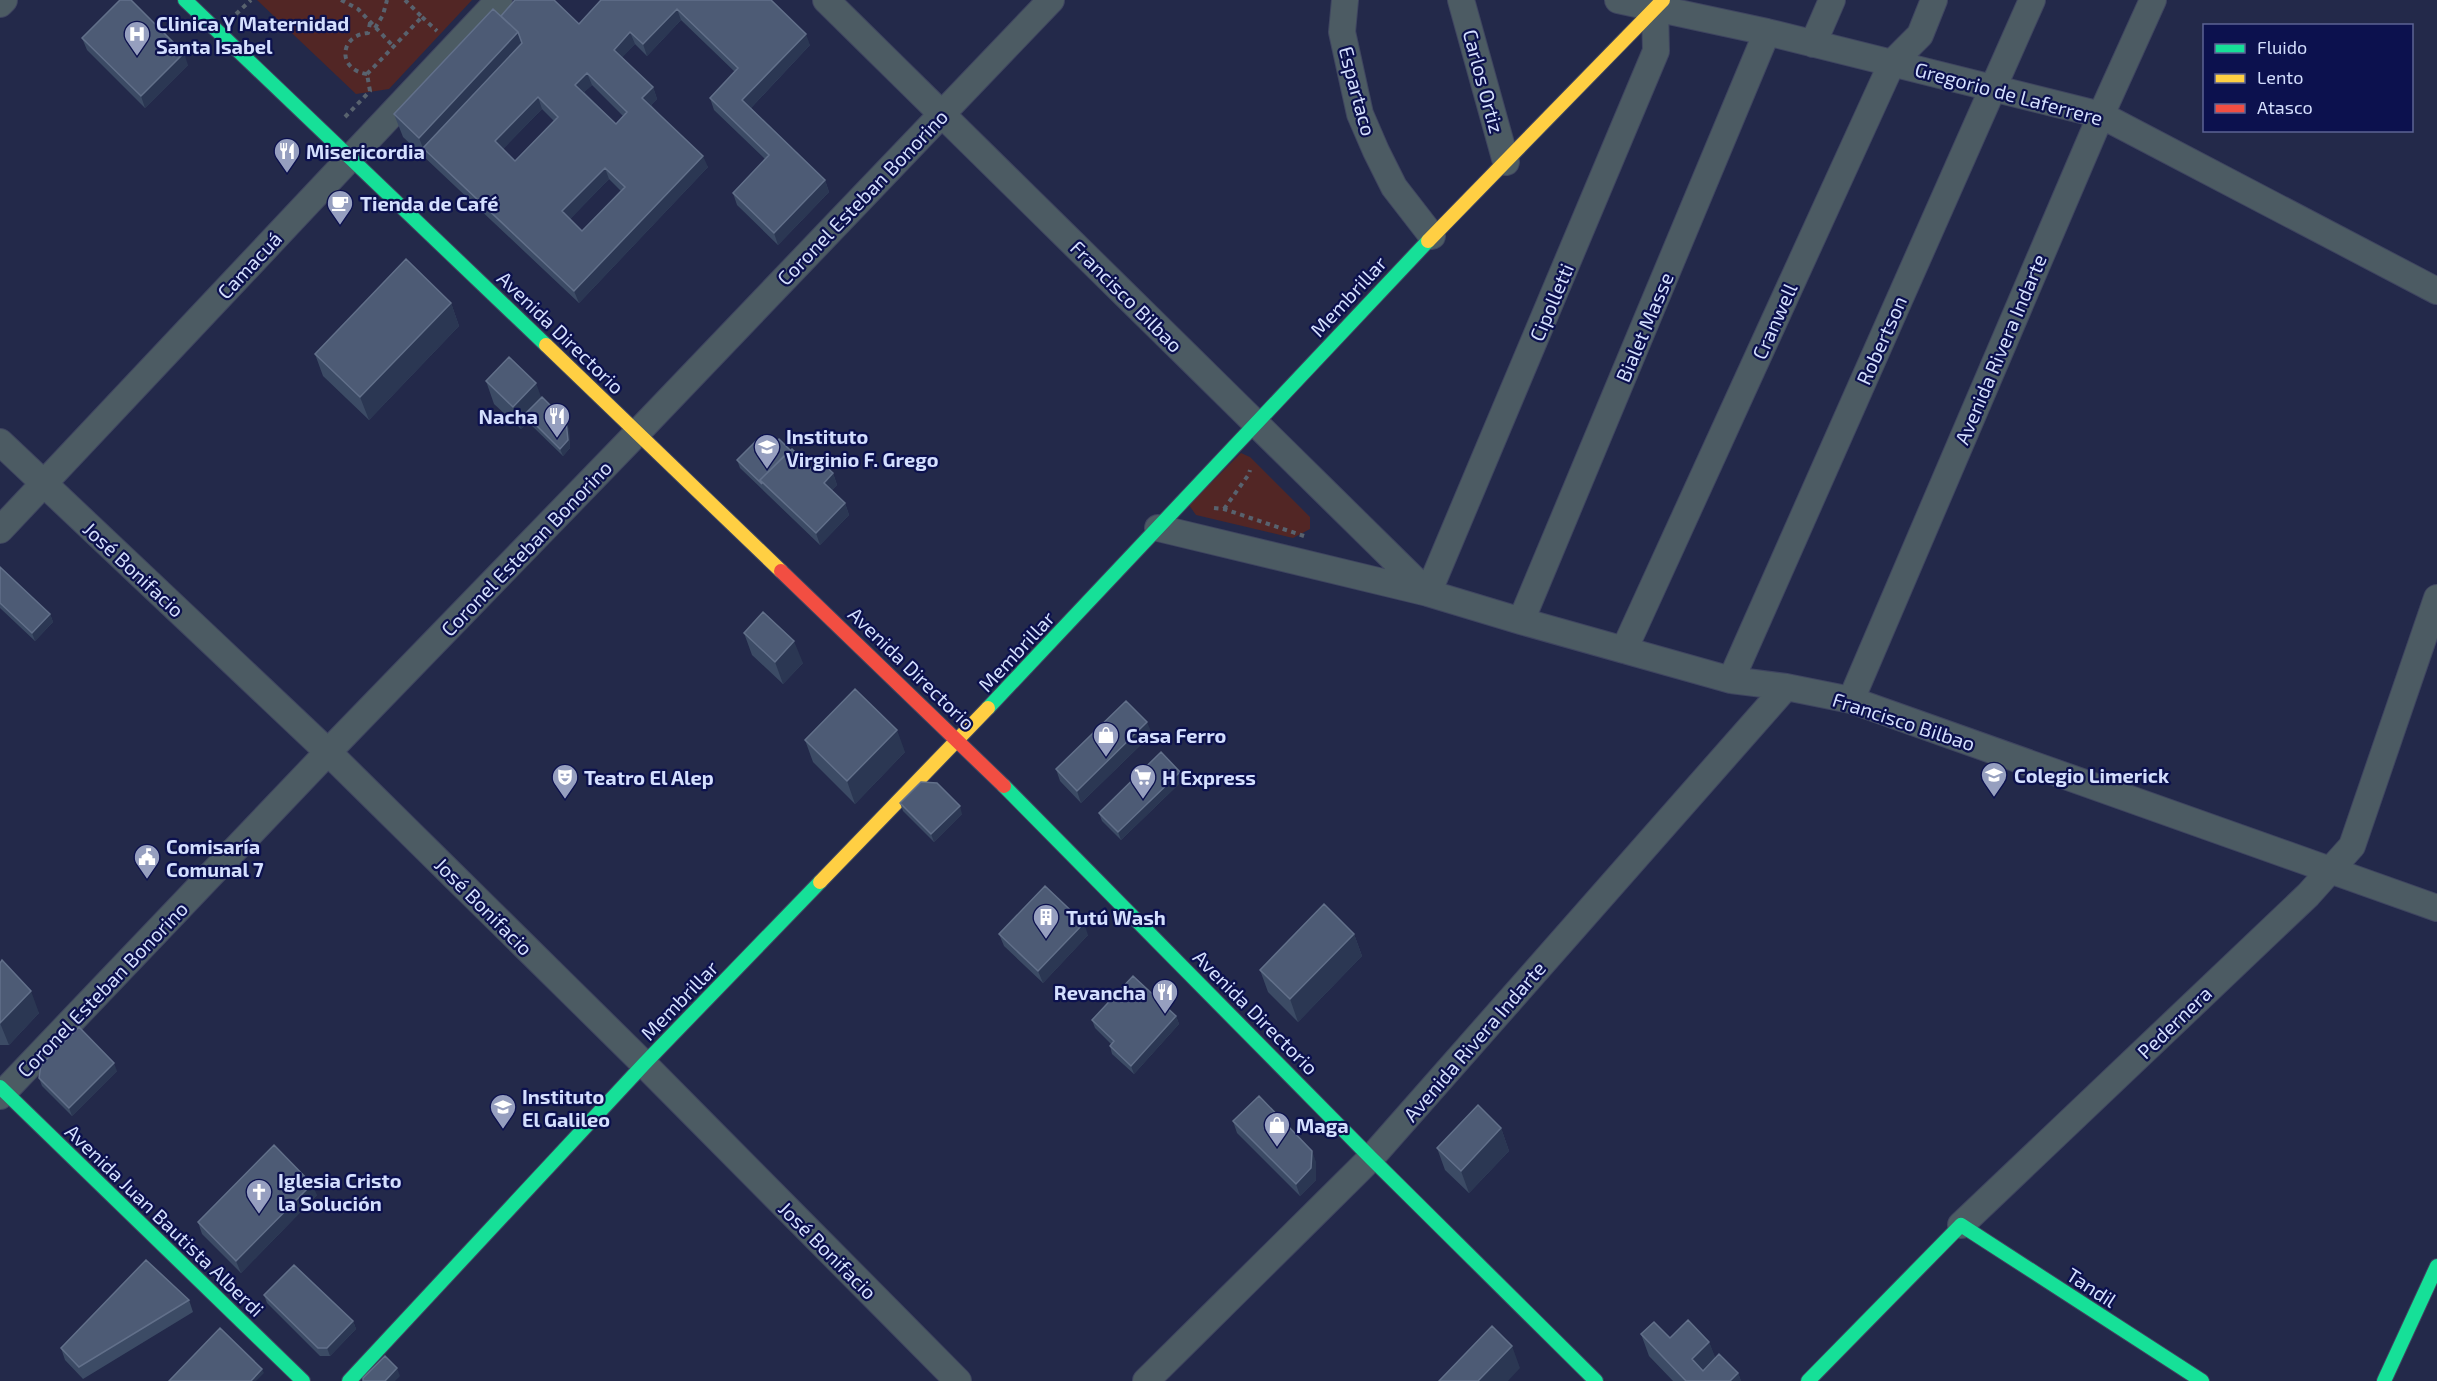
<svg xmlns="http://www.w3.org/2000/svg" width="2437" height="1381" viewBox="0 0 2437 1381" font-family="'Exo 2',sans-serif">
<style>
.green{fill:#522625}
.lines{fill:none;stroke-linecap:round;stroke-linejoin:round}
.street-casing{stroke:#3f4560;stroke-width:28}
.fast-casing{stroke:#3f4560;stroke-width:16}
.slow-casing{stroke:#3f4560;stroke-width:16}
.jam-casing{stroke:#3f4560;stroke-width:16}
.path{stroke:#58626e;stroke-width:4;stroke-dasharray:4.5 4.5;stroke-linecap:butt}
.street{stroke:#4c5b63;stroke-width:26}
.fast{stroke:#16e098;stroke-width:14}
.slow{stroke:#ffcf43;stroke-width:14}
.jam{stroke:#f24e42;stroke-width:14}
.wall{fill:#3c4b65;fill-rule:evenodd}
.shaded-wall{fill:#2b3753}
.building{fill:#4d5b75;stroke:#62708a;stroke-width:1.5;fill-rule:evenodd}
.labels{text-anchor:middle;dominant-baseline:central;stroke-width:4.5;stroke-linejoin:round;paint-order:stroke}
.poi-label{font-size:20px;font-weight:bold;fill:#d4dffe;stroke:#0c114e;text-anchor:start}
.street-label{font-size:20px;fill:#d4dffe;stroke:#0c114e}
</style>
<rect width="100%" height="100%" fill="#23294a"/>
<path class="green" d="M257 0H472L389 89 356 94Z
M1241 453 1250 457 1310 517V529L1293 538 1196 515 1189 505Z"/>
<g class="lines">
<g class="street-casing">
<path id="street" d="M826 0 1428 593 1656 51 1655 8
M1345 0 1342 32 1360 114 1376 151 1394 187 1432 236
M1461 0 1506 162
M1618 0 1767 32 2101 115 2437 291
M0 4 4 0
M1813 44 1832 0
M0 442 328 752 644 1064 958 1381
M1158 528 1428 593 1521 621 1731 680 1786 687 1851 700 2437 908
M0 530 499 0
M1521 621 1767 32
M1624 650 1892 63 1920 35 1934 0
M1731 680 2032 0
M1851 700 2101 115 2153 0
M0 1096 328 752 638 432 1051 0
M1961 1225 2308 895 2352 846 2437 598
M1146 1381 1371 1158 1786 687"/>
</g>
<g class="fast-casing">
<path id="fast" d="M185 0 546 345
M988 708 1428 241
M1004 786 1371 1158 1596 1381
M0 1087 303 1381
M349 1381 644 1064 820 882
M1808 1381 1961 1225 2202 1381
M2384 1381 2437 1266"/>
</g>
<g class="slow-casing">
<path id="slow" d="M1428 241 1663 0
M546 345 781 571
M820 882 988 708"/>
</g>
<g class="jam-casing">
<path id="jam" d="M781 571 1004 786"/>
</g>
<path class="path" d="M341 0 358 9 394 47
M236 14 251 0
M422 17 437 31
M375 28 383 15 387 0
M367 74 422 17 405 0
M367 74C337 70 339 35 368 33L370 23
M345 117 370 91 367 74
M1214 508 1224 509 1307 537
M1224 509 1249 474 1250 470"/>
<use href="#street" class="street"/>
<use href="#fast" class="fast"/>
<use href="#slow" class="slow"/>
<use href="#jam" class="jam"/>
</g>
<path class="wall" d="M601 0H771L810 45 751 108 825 180 829 192 778 245 737 205 733 193 765 159 714 110 710 98 735 72 681 20 647 56 635 44 622 57 653 87 657 99 651 105 708 167 579 303 403 137 394 114 501 16 579 24ZM592 85 623 116 616 124 584 92ZM542 109 554 121 515 161 503 149ZM609 179 621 191 582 231 570 219Z
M82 38 188 65 145 108 87 50Z
M451 303 459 326 369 420 323 376 315 354Z
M486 381 542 397 569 429 570 448 563 456 528 422 521 429 494 404Z
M790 450 813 470 833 473 837 485 832 490 845 503 849 515 820 545 740 468 737 460 767 452Z
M0 567 50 614 53 622 35 641 0 608Z
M744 633 803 663 783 684 752 655Z
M1152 734 1081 803 1060 781 1056 769Z
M805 740 905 752 855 804 813 762Z
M1183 780 1121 840 1102 821 1099 813Z
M900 803 962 814 934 842 903 811Z
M999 934 1088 935 1043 983 1004 946Z
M1354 934 1362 956 1298 1022 1268 992 1260 970Z
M0 963 39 1013 9 1045H0Z
M1176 1016 1179 1024 1134 1074 1112 1054 1110 1046 1111 1044 1095 1028 1092 1020Z
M117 1071 72 1116 42 1086 39 1078Z
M1233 1121 1316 1162V1180L1300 1196 1237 1133Z
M1501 1128 1509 1151 1469 1193 1445 1170 1437 1148Z
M317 1195 241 1273 202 1234 198 1222Z
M264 1295 353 1321 356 1329 330 1356H320L267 1303Z
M189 1300 193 1312 83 1379 65 1360 61 1348Z
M1641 1334 1670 1338 1709 1342 1715 1358 1738 1373 1741 1381H1673L1649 1356Z"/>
<path class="shaded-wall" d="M677 9 681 20 647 56 643 44Z
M518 32 526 54 423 148 419 138Z
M630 32 635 44 618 62 614 50Z
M806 34 810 45 747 112 742 100Z
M184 53 188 65 145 108 141 96Z
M587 73 592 85 580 96 575 85Z
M653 87 657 99 647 109 642 98Z
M538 97 542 109 499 153 495 141Z
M703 156 708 167 579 303 574 291Z
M605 168 609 179 566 223 562 211Z
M825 180 829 192 778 245 774 233Z
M451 303 459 326 369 420 360 397Z
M536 383 544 405 525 414 528 422 521 429 513 407Z
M566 421 569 429 570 448 563 456 560 449Z
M833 473 837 485 828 494 824 483Z
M845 503 849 515 820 545 816 533Z
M50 614 53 622 35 641 32 633Z
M794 641 803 663 783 684 775 662Z
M1147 722 1152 734 1081 803 1077 791Z
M897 730 905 752 855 804 847 781Z
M1180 772 1183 780 1121 840 1118 832Z
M960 806 962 814 934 842 931 834Z
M1084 923 1088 935 1043 983 1038 971Z
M1354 934 1362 956 1298 1022 1290 999Z
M31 991 39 1013 9 1045 0 1023Z
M1176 1016 1179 1024 1134 1074 1131 1066Z
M114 1063 117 1071 72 1116 69 1108Z
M1501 1128 1509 1151 1469 1193 1461 1171Z
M1312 1151 1316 1162V1180L1300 1196 1296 1184Z
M312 1184 317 1195 241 1273 236 1261Z
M353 1321 356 1329 330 1356 327 1348Z
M1709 1342 1718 1364 1700 1381 1692 1359Z
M1512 1346 1520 1368 1508 1381H1478Z
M397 1368 400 1376 395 1381H385Z
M262 1369 264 1373 256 1381H251Z
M1738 1373 1741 1381H1730Z"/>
<path class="building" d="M120 0H131L184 53 141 96 82 38Z
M515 0H554L579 24 601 0H771L806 34 742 100 825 180 774 233 733 193 769 155 710 98 738 68 677 9 643 44 630 32 614 50 653 87 642 98 703 156 574 291 423 148 522 43 518 32 501 16ZM587 73 627 112 616 124 575 85ZM538 97 558 117 515 161 495 141ZM605 168 625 187 582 231 562 211Z
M493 9 518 32 419 138 394 114Z
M406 259 451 303 360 397 315 354Z
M509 357 536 383 513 407 486 381Z
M542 397 566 421 568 440 560 449 525 414Z
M779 439 790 450 760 480 762 484 737 460 756 441 767 452Z
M792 449 813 470 821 462 833 473 824 483 845 503 816 533 760 480Z
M0 567 50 614 32 633 0 603Z
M763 612 794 641 775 662 744 633Z
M855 689 897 730 847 781 805 740Z
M1126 701 1147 722 1077 791 1056 769Z
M1161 752 1180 772 1118 832 1099 813Z
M921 782 937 783 960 806 931 834 900 803Z
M1045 886 1084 923 1038 971 999 934Z
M1324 904 1354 934 1290 999 1260 970Z
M2 960 31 991 0 1023V963Z
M1133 976 1176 1016 1131 1066 1110 1046 1114 1041 1092 1020Z
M79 1027 114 1063 69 1108 39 1078 41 1065Z
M1259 1096 1312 1151 1311 1168 1296 1184 1233 1121Z
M1478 1105 1501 1128 1461 1171 1437 1148Z
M274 1145 312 1184 236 1261 198 1222Z
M146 1260 189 1300 79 1367 61 1348Z
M294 1265 353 1321 327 1348H318L264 1295Z
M1688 1320 1709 1342 1692 1359 1703 1371 1719 1354 1738 1373 1730 1381H1686L1641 1334 1654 1322 1670 1338Z
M1492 1326 1512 1346 1478 1381H1439Z
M220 1328 262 1369 251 1381H169Z
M385 1356 397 1368 385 1381H363V1378Z"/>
<defs>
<g id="hospital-pin" transform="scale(1.35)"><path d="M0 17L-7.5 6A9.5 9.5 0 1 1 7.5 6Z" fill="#969fbf" stroke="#0c114e"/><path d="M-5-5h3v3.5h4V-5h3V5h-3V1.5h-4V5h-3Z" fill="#fff"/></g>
<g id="restaurant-pin" transform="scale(1.35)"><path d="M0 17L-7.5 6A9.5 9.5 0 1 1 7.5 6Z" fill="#969fbf" stroke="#0c114e"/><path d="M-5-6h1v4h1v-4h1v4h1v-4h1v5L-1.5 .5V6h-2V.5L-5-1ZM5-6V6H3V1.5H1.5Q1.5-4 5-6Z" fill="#fff"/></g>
<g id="cafe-pin" transform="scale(1.35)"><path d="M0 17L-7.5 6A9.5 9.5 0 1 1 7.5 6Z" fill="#969fbf" stroke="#0c114e"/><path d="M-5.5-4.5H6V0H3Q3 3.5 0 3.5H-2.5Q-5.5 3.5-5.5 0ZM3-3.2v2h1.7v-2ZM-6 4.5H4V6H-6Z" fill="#fff"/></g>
<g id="school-pin" transform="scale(1.35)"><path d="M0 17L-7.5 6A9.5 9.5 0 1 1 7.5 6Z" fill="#969fbf" stroke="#0c114e"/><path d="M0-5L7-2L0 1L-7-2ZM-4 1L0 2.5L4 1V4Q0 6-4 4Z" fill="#fff"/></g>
<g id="shop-pin" transform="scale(1.35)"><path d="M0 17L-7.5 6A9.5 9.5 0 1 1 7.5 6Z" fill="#969fbf" stroke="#0c114e"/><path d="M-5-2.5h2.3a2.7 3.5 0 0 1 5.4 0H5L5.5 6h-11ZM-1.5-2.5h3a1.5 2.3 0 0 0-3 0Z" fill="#fff"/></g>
<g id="theatre-pin" transform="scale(1.35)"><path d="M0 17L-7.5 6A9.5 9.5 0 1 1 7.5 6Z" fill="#969fbf" stroke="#0c114e"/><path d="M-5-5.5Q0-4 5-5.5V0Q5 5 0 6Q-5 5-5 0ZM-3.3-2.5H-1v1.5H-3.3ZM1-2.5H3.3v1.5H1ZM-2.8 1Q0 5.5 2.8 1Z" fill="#fff"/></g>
<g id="supermarket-pin" transform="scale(1.35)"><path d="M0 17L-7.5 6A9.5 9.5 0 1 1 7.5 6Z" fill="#969fbf" stroke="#0c114e"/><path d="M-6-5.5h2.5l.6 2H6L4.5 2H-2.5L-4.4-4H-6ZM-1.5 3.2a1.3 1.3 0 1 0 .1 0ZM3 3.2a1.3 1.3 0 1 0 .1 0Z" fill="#fff"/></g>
<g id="civic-pin" transform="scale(1.35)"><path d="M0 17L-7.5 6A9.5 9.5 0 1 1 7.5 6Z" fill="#969fbf" stroke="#0c114e"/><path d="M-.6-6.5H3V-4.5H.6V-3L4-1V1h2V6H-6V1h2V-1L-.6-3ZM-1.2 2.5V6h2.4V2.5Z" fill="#fff"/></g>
<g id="building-pin" transform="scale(1.35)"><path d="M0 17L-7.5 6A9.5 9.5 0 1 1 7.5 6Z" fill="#969fbf" stroke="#0c114e"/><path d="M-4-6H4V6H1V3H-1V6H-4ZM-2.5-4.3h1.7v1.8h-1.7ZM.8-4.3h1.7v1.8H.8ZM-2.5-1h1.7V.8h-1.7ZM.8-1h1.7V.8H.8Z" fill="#fff"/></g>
<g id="church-pin" transform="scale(1.35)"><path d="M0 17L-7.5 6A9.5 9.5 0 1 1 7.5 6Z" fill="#969fbf" stroke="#0c114e"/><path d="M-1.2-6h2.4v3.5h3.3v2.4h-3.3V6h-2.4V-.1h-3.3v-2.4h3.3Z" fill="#fff"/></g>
</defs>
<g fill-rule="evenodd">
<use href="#hospital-pin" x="137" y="34"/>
<use href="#restaurant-pin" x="287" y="151"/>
<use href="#cafe-pin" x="340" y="203"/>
<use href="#restaurant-pin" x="557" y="416"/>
<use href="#school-pin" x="767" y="447"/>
<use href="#shop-pin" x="1106" y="735"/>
<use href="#school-pin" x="1994" y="775"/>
<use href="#theatre-pin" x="565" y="777"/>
<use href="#supermarket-pin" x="1143" y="777"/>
<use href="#civic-pin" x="147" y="857"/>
<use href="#building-pin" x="1046" y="917"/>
<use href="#restaurant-pin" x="1165" y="992"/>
<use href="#school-pin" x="503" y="1107"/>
<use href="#shop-pin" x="1277" y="1125"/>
<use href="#church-pin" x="259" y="1192"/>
</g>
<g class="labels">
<g class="poi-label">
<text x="156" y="23">Clinica Y Maternidad<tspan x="156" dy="23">Santa Isabel</tspan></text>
<text x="306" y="151">Misericordia</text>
<text x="360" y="203">Tienda de Café</text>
<text x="538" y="416" text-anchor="end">Nacha</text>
<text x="786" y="436">Instituto<tspan x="786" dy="23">Virginio F. Grego</tspan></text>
<text x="1126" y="735">Casa Ferro</text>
<text x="2014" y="775">Colegio Limerick</text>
<text x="584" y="777">Teatro El Alep</text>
<text x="1162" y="777">H Express</text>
<text x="166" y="846">Comisaría<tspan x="166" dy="23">Comunal 7</tspan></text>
<text x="1066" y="917">Tutú Wash</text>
<text x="1146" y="992" text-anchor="end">Revancha</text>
<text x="522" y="1096">Instituto<tspan x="522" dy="23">El Galileo</tspan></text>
<text x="1296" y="1125">Maga</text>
<text x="278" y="1180">Iglesia Cristo<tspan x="278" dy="23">la Solución</tspan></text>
</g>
<g class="street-label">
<text transform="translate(1484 81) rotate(75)">Carlos Ortiz</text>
<text transform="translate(1358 91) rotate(75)">Espartaco</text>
<text transform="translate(2009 93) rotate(15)">Gregorio de Laferrere</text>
<text transform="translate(862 197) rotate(-46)">Coronel Esteban Bonorino</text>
<text transform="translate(249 265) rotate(-47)">Camacuá</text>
<text transform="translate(1127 296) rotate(45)">Francisco Bilbao</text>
<text transform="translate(1348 296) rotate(-47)">Membrillar</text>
<text transform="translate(1551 302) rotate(-67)">Cipolletti</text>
<text transform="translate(1774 321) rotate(-66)">Cranwell</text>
<text transform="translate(1644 327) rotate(-67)">Bialet Masse</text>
<text transform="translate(561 332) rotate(44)">Avenida Directorio</text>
<text transform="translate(1881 340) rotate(-66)">Robertson</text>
<text transform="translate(2000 349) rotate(-67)">Avenida Rivera Indarte</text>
<text transform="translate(526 548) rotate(-46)">Coronel Esteban Bonorino</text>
<text transform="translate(134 569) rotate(43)">José Bonifacio</text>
<text transform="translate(1016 651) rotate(-47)">Membrillar</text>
<text transform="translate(912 668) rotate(44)">Avenida Directorio</text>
<text transform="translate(1904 721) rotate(18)">Francisco Bilbao</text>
<text transform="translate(484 906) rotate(45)">José Bonifacio</text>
<text transform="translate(102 989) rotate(-46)">Coronel Esteban Bonorino</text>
<text transform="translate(679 1000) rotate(-46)">Membrillar</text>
<text transform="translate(1256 1012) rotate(45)">Avenida Directorio</text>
<text transform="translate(2174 1022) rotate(-44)">Pedernera</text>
<text transform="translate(1474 1041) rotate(-49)">Avenida Rivera Indarte</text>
<text transform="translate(165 1220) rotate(44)">Avenida Juan Bautista Alberdi</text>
<text transform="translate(828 1250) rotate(45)">José Bonifacio</text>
<text transform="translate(2092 1287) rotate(33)">Tandil</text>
</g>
</g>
<rect x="2203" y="24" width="210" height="108" fill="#0c114e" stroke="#5c6394" stroke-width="1.5"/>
<rect x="2215" y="44" width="30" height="9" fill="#16e098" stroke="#5c6394" stroke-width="1.5"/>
<text x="2257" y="54" font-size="18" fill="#d4dffe">Fluido</text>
<rect x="2215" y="74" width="30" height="9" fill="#ffcf43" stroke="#5c6394" stroke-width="1.5"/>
<text x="2257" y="84" font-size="18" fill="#d4dffe">Lento</text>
<rect x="2215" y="104" width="30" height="9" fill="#f24e42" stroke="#5c6394" stroke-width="1.5"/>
<text x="2257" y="114" font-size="18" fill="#d4dffe">Atasco</text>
</svg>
